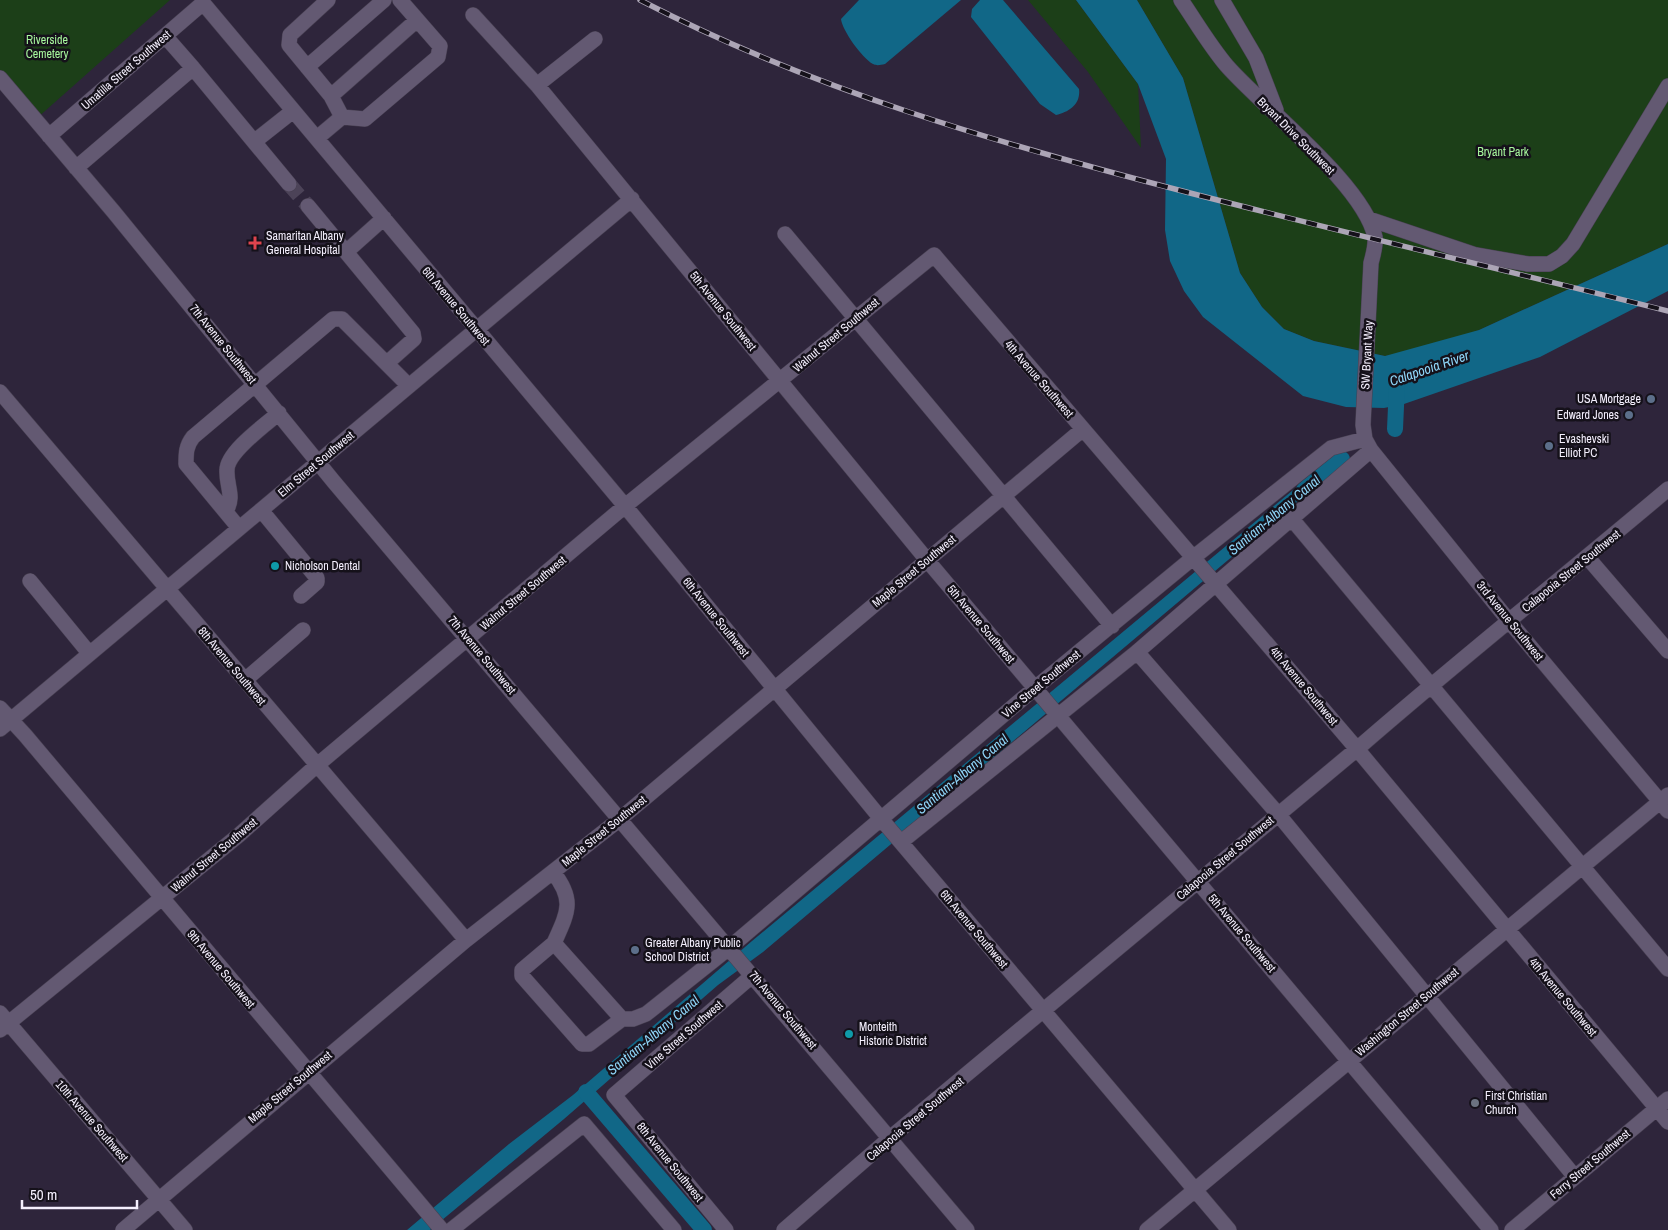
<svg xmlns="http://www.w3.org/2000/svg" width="1668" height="1230" viewBox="0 0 1668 1230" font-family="'Archivo Narrow',sans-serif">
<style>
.green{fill:#1c3f18}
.water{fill:#116787}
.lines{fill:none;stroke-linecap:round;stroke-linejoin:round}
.canal{stroke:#116787;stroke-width:16}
.minor-tunnel{stroke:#4c4358;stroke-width:15;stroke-dasharray:15 8;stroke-linecap:butt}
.minor-casing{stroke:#484052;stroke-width:16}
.minor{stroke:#635972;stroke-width:15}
.rail-casing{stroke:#aca5b6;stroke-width:5.5}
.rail{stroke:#15111a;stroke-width:4;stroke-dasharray:11;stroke-linecap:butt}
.health-dot{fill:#e0444e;stroke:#15111a;stroke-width:2}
.service-dot{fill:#5c6f8a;stroke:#15111a;stroke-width:2}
.culture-dot{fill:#0f9aa8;stroke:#15111a;stroke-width:2}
.worship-dot{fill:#6b7280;stroke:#15111a;stroke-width:2}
.labels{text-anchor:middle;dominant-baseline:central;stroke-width:5;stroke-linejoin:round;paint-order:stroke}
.park-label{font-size:12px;fill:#a7f79d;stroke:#15111a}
.street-label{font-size:12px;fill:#f4effd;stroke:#15111a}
.poi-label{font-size:12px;fill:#f4effd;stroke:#15111a;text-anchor:start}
.water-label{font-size:14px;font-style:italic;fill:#8fd6f9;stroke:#15111a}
</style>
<rect width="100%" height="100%" fill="#2e253b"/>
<path class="green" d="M0 0H170L36 119 0 73Z
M1028 0H1076L1138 84 1141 148 1088 72Z
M1137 0H1668V244L1479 330 1430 348 1385 356 1314 341 1284 329 1262 307 1240 273 1183 78Z"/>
<path class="water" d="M859 0H961L885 64C880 65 877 66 873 64 862 58 842 30 841 19Z
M980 0H1003L1079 89C1081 104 1069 112 1056 115L1040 104 971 17 972 9Z
M1076 0H1137L1183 78 1240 273 1262 307 1284 329 1314 341 1385 356 1479 330 1668 244V291L1540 357 1404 404 1384 408 1346 407 1303 396 1203 317 1184 291 1170 261 1165 230 1166 159 1138 84Z
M1317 474 1323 480 763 952 718 985 564 1119 430 1230H407L509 1144 573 1095 752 941 1310 476Z"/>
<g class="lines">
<path class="canal" d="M1395 429 1397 384
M1304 490 1342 459
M586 1092 704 1230"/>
<path class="minor-tunnel" d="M289 184 308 206"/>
<g class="minor-casing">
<path id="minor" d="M328 0 290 35 289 45 331 96 342 117
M1181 0C1196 22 1210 46 1227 66 1264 108 1364 185 1375 237 1376 246 1373 255 1371 263L1363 425 1365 439 1371 450 1509 621 1668 811
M1222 0 1256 58 1276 110
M473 15 537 85 927 560 1491 1230
M165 36 193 68
M307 67 384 0
M0 78 113 211 334 482 967 1230
M537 85 595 39
M331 96 417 20
M49 136 203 3 625 506 882 820 1229 1230
M317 138 342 117 365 119 438 57 440 46 400 0
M255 141 293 111
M76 168 193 68 289 184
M308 206 413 333 414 339 387 363
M1369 219 1476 255 1528 264H1549L1562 256 1573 244 1668 86
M785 234 1112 626
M346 252 384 218
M0 392 466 940
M261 510 317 578V582L301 596
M226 511C235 496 226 486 227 470 227 452 265 425 279 413
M1291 518 1668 969
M239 528 186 464C186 453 186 446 193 437L333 319H342L409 386
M1588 558 1668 651
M30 581 89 653
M1137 652 1278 814 1575 1177
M245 680 303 630
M0 708 25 735 442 1230
M0 729 632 199
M901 842 1137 652 1371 450
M553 872C575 900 568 912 554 943L622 1019H633L646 1014 729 948 1035 688 1194 557 1331 448 1365 439
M554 943 522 970V976L582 1044H589L622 1019
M0 1013 185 1230
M0 1030 239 835 316 766 625 506 934 255 1357 749 1668 1122
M123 1230 466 940 620 819 1083 429
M451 1230 584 1124 674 1230
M726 1230 614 1095 753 975
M784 1230 890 1138 1357 749C1459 660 1565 576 1668 489
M1147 1230 1668 795
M1512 1230 1668 1099"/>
</g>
<use href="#minor" class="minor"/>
<g class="rail-casing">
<path id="rail" d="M640 0C813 90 1003 145 1190 193 1349 234 1509 271 1668 311"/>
</g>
<use href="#rail" class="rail"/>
</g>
<path class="health-dot" d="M252.5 235.5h5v5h5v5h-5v5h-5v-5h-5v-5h5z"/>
<g class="service-dot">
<circle cx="1651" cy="399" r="5"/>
<circle cx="1629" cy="415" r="5"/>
<circle cx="1549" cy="446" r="5"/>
<circle cx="635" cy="950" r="5"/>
</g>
<g class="culture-dot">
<circle cx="275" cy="566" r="5"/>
<circle cx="849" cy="1034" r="5"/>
</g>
<circle class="worship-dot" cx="1475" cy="1103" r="5"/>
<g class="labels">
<g class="park-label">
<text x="47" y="40">Riverside<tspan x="47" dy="14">Cemetery</tspan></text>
<text x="1503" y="152">Bryant Park</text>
</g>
<g class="street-label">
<text transform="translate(126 70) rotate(-41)">Umatilla Street Southwest</text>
<text transform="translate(1296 136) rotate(45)">Bryant Drive Southwest</text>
<text transform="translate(456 306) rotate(50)">6th Avenue Southwest</text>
<text transform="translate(723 311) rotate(51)">5th Avenue Southwest</text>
<text transform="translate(836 335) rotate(-40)">Walnut Street Southwest</text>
<text transform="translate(223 344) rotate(51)">7th Avenue Southwest</text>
<text transform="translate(1367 355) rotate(-87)">SW Bryant Way</text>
<text transform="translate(1039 379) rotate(49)">4th Avenue Southwest</text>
<text transform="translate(316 464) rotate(-40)">Elm Street Southwest</text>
<text transform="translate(914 571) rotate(-40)">Maple Street Southwest</text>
<text transform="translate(1571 571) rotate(-39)">Calapooia Street Southwest</text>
<text transform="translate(523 593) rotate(-40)">Walnut Street Southwest</text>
<text transform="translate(716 617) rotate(51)">6th Avenue Southwest</text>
<text transform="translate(1510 621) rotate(51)">3rd Avenue Southwest</text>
<text transform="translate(981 624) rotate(50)">5th Avenue Southwest</text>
<text transform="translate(482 655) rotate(50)">7th Avenue Southwest</text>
<text transform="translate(232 666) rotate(50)">8th Avenue Southwest</text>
<text transform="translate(1041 684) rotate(-40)">Vine Street Southwest</text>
<text transform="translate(1304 686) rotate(50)">4th Avenue Southwest</text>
<text transform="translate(604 831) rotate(-39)">Maple Street Southwest</text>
<text transform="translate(214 855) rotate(-40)">Walnut Street Southwest</text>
<text transform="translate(1225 858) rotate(-40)">Calapooia Street Southwest</text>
<text transform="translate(974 929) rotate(50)">6th Avenue Southwest</text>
<text transform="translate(1242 933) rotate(50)">5th Avenue Southwest</text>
<text transform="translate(221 969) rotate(50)">9th Avenue Southwest</text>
<text transform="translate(1563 997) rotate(50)">4th Avenue Southwest</text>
<text transform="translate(783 1010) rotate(50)">7th Avenue Southwest</text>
<text transform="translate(1407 1012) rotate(-40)">Washington Street Southwest</text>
<text transform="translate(684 1035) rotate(-41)">Vine Street Southwest</text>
<text transform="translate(290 1087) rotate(-40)">Maple Street Southwest</text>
<text transform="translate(915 1119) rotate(-40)">Calapooia Street Southwest</text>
<text transform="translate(92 1121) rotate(49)">10th Avenue Southwest</text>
<text transform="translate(670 1162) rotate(51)">8th Avenue Southwest</text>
<text transform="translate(1590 1164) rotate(-40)">Ferry Street Southwest</text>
</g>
<g class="poi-label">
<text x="266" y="236">Samaritan Albany<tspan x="266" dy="14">General Hospital</tspan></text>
<text x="1641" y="399" text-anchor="end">USA Mortgage</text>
<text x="1619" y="415" text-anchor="end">Edward Jones</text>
<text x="1559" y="439">Evashevski<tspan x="1559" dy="14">Elliot PC</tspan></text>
<text x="285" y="566">Nicholson Dental</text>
<text x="645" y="943">Greater Albany Public<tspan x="645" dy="14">School District</tspan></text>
<text x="859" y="1027">Monteith<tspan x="859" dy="14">Historic District</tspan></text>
<text x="1485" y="1096">First Christian<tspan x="1485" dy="14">Church</tspan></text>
</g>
<g class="water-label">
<text transform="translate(1429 368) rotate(-19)">Calapooia River</text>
<text transform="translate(1274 515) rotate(-40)">Santiam-Albany Canal</text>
<text transform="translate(962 774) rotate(-40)">Santiam-Albany Canal</text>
<text transform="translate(653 1035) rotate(-40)">Santiam-Albany Canal</text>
</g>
</g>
<path d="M22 1200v8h115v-8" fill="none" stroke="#f4effd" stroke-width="2.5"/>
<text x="30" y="1200" font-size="15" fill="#f4effd" stroke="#15111a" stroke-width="4" paint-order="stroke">50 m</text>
</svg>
